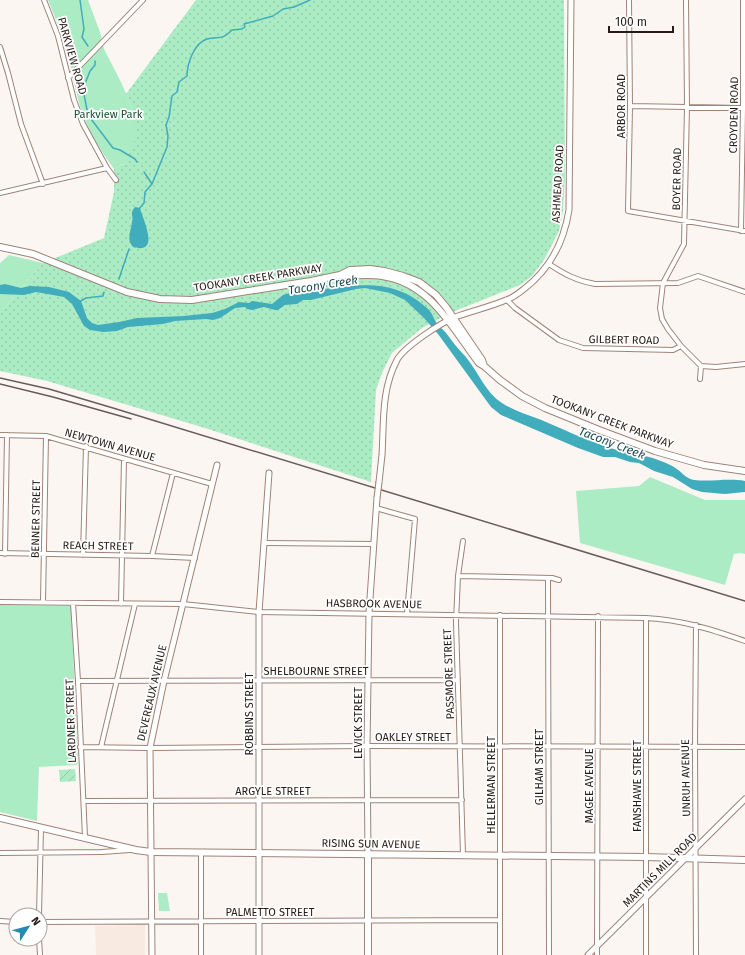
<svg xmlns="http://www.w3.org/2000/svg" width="745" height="955" viewBox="0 0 745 955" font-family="'Fira Sans',sans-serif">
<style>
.built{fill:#f8e9e1}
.grass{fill:url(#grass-dots)}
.park{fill:#abecc4}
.garden{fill:url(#garden-furrows)}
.water{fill:#41adbc}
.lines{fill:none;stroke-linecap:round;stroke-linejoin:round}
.stream{stroke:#41adbc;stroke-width:1.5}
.minor-casing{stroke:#9f8376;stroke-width:6}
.tertiary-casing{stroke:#9f8376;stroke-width:7}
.secondary-casing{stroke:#9f8376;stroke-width:8}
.minor{stroke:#fff;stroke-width:4}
.tertiary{stroke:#fff;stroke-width:5}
.secondary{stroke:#fff;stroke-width:6}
.rail{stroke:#655d58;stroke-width:1.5}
.tertiary-bridge-casing{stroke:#9f8376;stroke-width:7;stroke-linecap:butt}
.tertiary-bridge{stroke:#fff;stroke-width:5}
.labels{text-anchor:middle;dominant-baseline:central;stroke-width:3.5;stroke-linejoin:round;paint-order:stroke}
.street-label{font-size:11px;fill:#261c17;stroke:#fff}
.park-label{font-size:11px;fill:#175032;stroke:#fff}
.water-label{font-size:12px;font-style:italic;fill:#1e4d54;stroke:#fff}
</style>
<defs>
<pattern id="grass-dots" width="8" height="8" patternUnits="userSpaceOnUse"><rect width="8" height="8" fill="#abecc4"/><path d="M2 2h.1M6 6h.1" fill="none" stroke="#93caa8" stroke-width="1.8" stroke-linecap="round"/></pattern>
<pattern id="garden-furrows" width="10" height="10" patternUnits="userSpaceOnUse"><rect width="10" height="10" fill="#abecc4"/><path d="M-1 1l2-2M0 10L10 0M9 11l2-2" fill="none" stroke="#93caa8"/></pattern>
</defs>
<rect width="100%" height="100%" fill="#fcf6f3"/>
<path class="built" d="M145 925V955H96L95 926Z"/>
<path class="grass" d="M196 0H564L565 177 563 211 559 231 544 260 532 276 520 285 450 313 422 328 392 353 382 373 376 390 371 482 205 428 47 381 0 371V313L43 263 104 238 114 192V169L125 163 133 111 126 94Z"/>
<path class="park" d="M48 0H88L100 32 104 49 122 84 133 111 136 138 125 163 114 169C105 156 95 143 89 129 77 105 74 78 67 52 62 34 55 17 48 0Z
M9 255 43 263 0 313V263Z
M650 477 705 500H745V554L740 553 734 554 725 585 580 543 576 491 639 486Z
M0 605 71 606 78 763 77 765 39 767 37 821 0 812Z
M158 893H167L170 911H159Z"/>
<path class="garden" d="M75 769 76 781 60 782 59 770Z"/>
<path class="water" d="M135 207 140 208C143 220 161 255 133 247 126 239 131 231 132 222 134 215 129 214 135 207Z
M5 284 21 288 30 286 49 287 69 292 81 301 87 318 92 323 98 325 119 322 137 318 184 316 212 313 225 309 239 302 249 303 252 301 272 304 283 295 290 293C339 290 387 270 428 309 432 313 433 317 436 322 438 326 443 329 446 333 452 341 458 349 465 356 478 371 485 392 502 403 516 412 532 416 546 422 569 432 593 443 617 450 627 453 638 454 649 457 656 459 667 463 674 467 681 471 686 479 694 480 711 482 728 478 745 481V492L725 494 702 492 692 489 673 477 654 471 639 463 630 462 615 457H603L578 448 501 415 491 407 438 334 424 318 405 300 390 293 365 288 356 289 311 300H303L297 304 285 305 278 310H275L264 307 252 310 247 309 245 307 235 308 220 318 213 320 206 319 175 321 163 324 128 327 117 331 103 332 90 330 84 326 72 304 64 297 36 292 24 295 0 294V285Z"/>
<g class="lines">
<path class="stream" d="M80 0 84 29 82 37 88 46
M95 61V65L90 71 83 89 88 115 113 148 120 150 135 159 137 162
M152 184 167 147 168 136 166 125 169 117 172 96 177 92 179 82 187 76C187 64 194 43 207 39 219 36 221 41 232 30L242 29 245 27 244 24 273 16 283 9 294 7 310 0
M139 209 144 203 145 192 152 184 144 172
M119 279 129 249
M79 302 86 298 103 296 104 292"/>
<g class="minor-casing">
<path id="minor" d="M44 0 58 36 74 100 83 124 107 168 116 180
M629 0 630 106 628 211 745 231
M0 47 8 73 21 124 43 184
M68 78 143 0
M630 106 745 108
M0 193 107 168
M741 231 743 108V0
M549 264C564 274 577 281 595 284L678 283 698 276 745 292
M507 300 515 308 559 340 583 348 673 350 681 346 701 366 716 367 745 364
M681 346 668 329 662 319 660 308 663 283 684 244 687 107 686 0
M700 379 701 366
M0 435 46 436 212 484
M376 508 415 519 407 614
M264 543 374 544
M0 553 152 556 195 558
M5 554 7 435
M83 555 86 446
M152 556 173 473
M458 576 552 578 559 580
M548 578 549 955
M0 602 183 604 259 612 646 618C683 620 710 629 745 641
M43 602 46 436
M73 603 78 681 85 837
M121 604 124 459
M696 625 695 746 696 955
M78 681 458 680
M80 747 150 748 367 746 745 747
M101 747 135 604
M84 801 462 800
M201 852V955
M0 853 102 852 130 850
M463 855 456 622 458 576 463 541
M39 915 41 828
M0 921 16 922
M40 922 500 920
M39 939 40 955
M500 955V615
M597 955 598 616
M646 955V618"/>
</g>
<g class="tertiary-casing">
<path id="tertiary" d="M379 482C380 473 381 464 382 455 384 423 381 390 397 360 401 352 416 341 423 336 433 329 443 322 455 317 471 311 490 307 506 300 513 298 519 293 524 289 550 269 564 242 569 210L571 0
M368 855 367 746 369 613 377 498
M152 955 150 748 164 681 217 465
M259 955V612L269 473
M588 955 745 799"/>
</g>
<g class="secondary-casing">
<path id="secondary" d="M0 247 33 254 127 292 160 299 192 300 311 281 340 275 350 270 370 269 384 271 403 276 419 282 436 295 446 307 482 360 484 366
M342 275C355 276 368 274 382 276 431 283 452 328 479 363L484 366 500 380 522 396 545 408 599 430 655 451 704 465 745 471
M0 818 136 850 151 852 646 857 745 860
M368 955V855"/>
</g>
<use href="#minor" class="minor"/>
<use href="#tertiary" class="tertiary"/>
<use href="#secondary" class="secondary"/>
<path class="rail" d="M0 378 49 389 113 408 745 601
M0 384 53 397 131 419"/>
<g class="tertiary-bridge-casing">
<path id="tertiary-bridge" d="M377 498 379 482"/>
</g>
<use href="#tertiary-bridge" class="tertiary-bridge"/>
</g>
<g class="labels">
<g class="street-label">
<text transform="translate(72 56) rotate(74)">PARKVIEW ROAD</text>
<text transform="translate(621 106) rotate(-90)">ARBOR ROAD</text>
<text transform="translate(734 115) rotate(-89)">CROYDEN ROAD</text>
<text transform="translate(677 179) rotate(-89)">BOYER ROAD</text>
<text transform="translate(558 184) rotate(-87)">ASHMEAD ROAD</text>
<text transform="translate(258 278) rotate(-9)">TOOKANY CREEK PARKWAY</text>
<text transform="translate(624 340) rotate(1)">GILBERT ROAD</text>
<text transform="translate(612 422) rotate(21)">TOOKANY CREEK PARKWAY</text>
<text transform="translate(110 445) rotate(16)">NEWTOWN AVENUE</text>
<text transform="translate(36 519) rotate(-89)">BENNER STREET</text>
<text transform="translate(98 546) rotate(1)">REACH STREET</text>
<text transform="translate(374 604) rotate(1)">HASBROOK AVENUE</text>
<text x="316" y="671">SHELBOURNE STREET</text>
<text transform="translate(449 674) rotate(-92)">PASSMORE STREET</text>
<text transform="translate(152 693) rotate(-77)">DEVEREAUX AVENUE</text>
<text transform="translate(249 714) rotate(-90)">ROBBINS STREET</text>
<text transform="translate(71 721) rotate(-92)">LARDNER STREET</text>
<text transform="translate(358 723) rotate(-90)">LEVICK STREET</text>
<text x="413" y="737">OAKLEY STREET</text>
<text transform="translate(539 767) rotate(-90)">GILHAM STREET</text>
<text transform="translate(686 778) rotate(-91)">UNRUH AVENUE</text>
<text transform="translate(491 785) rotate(-90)">HELLERMAN STREET</text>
<text transform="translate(589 786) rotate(-90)">MAGEE AVENUE</text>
<text transform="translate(637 786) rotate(-90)">FANSHAWE STREET</text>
<text x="273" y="791">ARGYLE STREET</text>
<text transform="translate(371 844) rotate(1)">RISING SUN AVENUE</text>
<text transform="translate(660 870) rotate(-45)">MARTINS MILL ROAD</text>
<text x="270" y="912">PALMETTO STREET</text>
</g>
<g class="park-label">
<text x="108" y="114">Parkview Park</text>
</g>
<g class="water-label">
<text transform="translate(323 285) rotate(-9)">Tacony Creek</text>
<text transform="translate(612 443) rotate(21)">Tacony Creek</text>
</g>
</g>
<g transform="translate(28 927) rotate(54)"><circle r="19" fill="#ffffff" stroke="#a8a4a2"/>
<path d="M0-3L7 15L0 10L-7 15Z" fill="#238ab2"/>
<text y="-6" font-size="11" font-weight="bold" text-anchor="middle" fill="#261c17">N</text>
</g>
<path d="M609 26v6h64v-6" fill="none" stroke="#261c17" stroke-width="2"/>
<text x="615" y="26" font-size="12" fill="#261c17" stroke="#ffffff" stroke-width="3" paint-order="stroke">100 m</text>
</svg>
